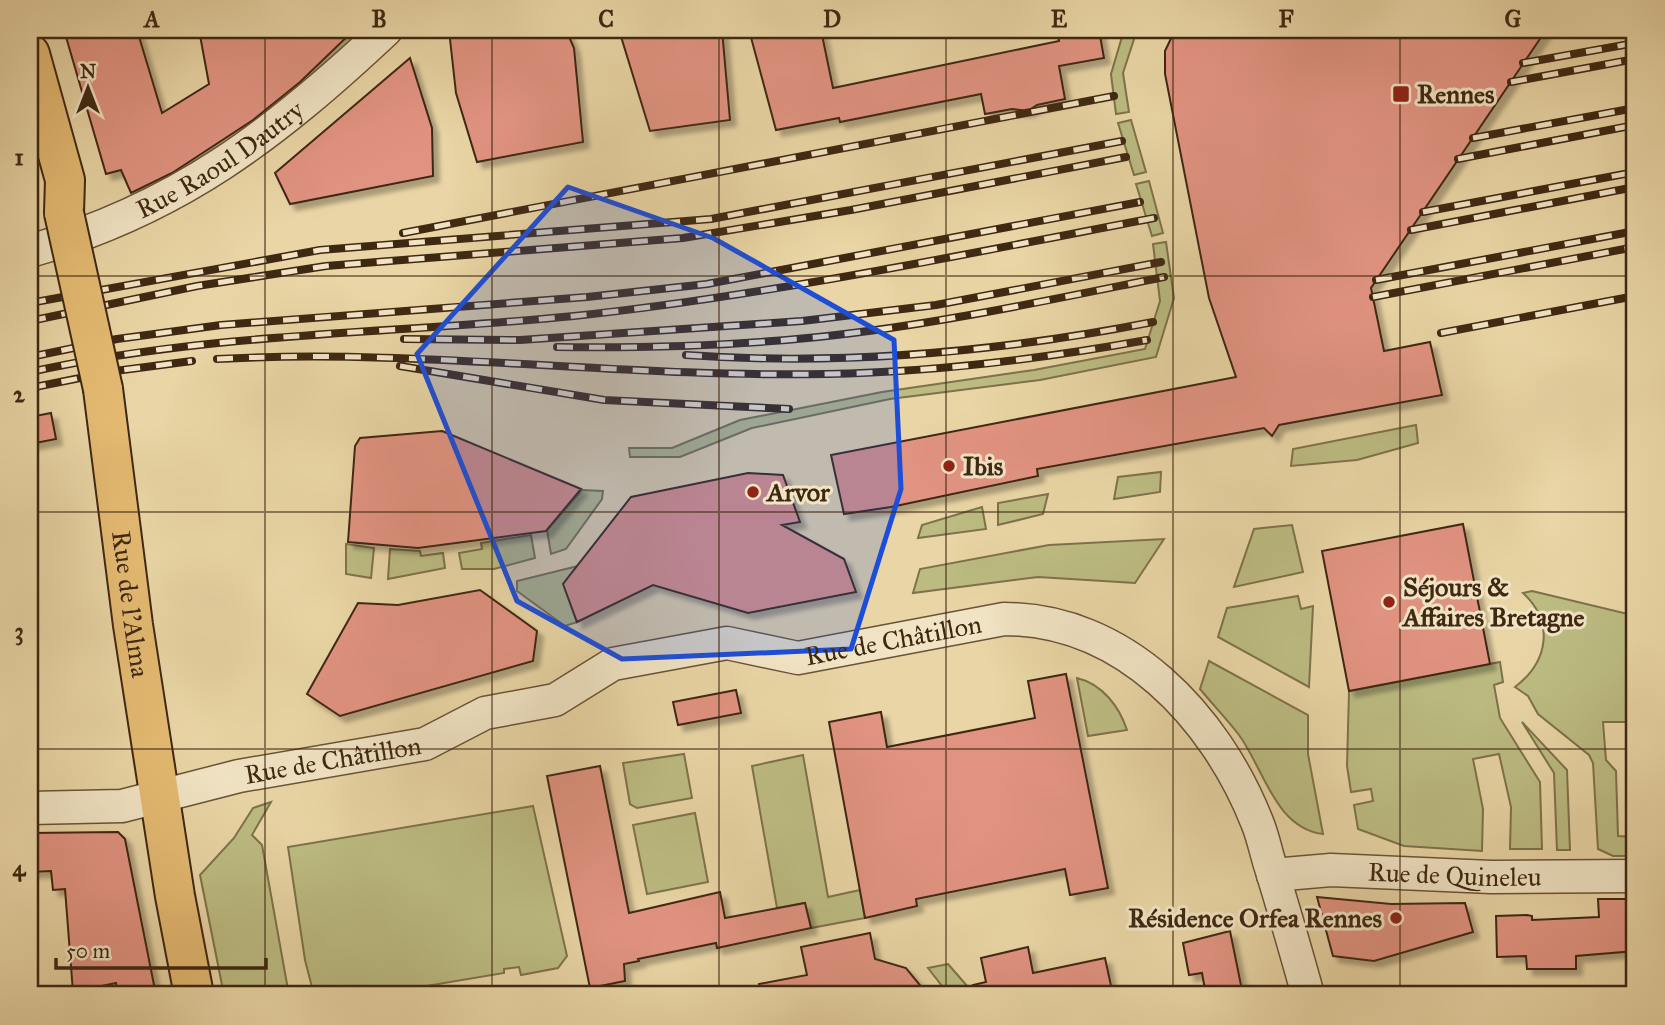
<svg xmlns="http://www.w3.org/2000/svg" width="1665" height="1025" viewBox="0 0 1665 1025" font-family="'IM FELL Great Primer',serif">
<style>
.green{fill:#bcbc82;stroke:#7e724a;stroke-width:2}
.building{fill:#e19381;stroke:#3f2812;stroke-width:2;filter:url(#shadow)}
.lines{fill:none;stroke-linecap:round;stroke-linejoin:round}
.minor-casing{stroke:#6a5337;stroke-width:35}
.primary-casing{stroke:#3f2812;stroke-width:42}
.minor{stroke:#f1e4c4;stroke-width:32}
.primary{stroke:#e4ba72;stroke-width:38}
.rail-casing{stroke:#3f2812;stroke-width:8}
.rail{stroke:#f1e4c4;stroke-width:5;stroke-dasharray:16;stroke-linecap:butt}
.primary-bridge-casing{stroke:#3f2812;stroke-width:42;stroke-linecap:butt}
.primary-bridge{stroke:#e4ba72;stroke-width:38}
.marked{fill:#1d4ed8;fill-opacity:0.2;stroke:#1d4ed8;stroke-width:5;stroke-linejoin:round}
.grid{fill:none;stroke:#3f2812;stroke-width:2;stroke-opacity:0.55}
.poi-dot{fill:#8f2418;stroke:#f1e4c4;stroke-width:2.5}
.labels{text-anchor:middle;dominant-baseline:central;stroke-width:6;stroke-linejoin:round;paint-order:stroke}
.poi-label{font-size:26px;font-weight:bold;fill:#3f2812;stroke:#f1e4c4;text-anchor:start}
.street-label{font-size:26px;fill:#3f2812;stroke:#f1e4c4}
.neatline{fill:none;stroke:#3f2812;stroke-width:2.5}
.grid-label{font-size:23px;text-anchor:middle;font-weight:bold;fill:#3f2812}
</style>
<defs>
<filter id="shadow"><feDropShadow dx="6" dy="6" stdDeviation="2" flood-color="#0004"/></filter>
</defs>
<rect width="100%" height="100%" fill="#e9d5a5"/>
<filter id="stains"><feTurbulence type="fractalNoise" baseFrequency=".00286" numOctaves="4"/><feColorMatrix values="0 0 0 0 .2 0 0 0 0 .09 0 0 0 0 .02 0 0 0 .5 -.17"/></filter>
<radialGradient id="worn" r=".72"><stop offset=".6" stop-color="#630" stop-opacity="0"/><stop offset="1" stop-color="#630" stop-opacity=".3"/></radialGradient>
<path class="green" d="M1124 30H1137L1123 73 1129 112 1116 114 1111 74Z
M1131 120 1146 172 1134 175 1118 123Z
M1149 181 1163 233 1152 236 1136 184Z
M1166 242 1174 298 1156 357 1040 380 890 399 752 428 680 457H630L629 448H672L740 420 882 392 1034 370 1145 349 1160 301 1153 244Z
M1416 425 1418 443 1357 460 1291 466 1293 449Z
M1161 472 1160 492 1114 499 1118 477Z
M582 490 603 491 602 499 566 549 551 554 547 530Z
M1048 494 1043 514 998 525V503Z
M982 507 986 529 918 538 922 525Z
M1292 525 1303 572 1234 587 1254 529Z
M531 535 535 558 494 569H462L459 553 482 549 481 543Z
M1164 539 1135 583 1038 577 913 593 920 569 1049 545Z
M346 544 374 548 371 578 346 574Z
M390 549 420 551 421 556 443 553 445 568 388 579Z
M578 566 564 584 577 622 565 626 517 591V581Z
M1532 591 1628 614V644L1635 647V722H1603L1606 760 1616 771 1618 836 1635 837V856H1613L1598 849 1593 763 1589 755 1538 714 1528 696 1515 687C1548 662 1555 623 1523 593Z
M1298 596 1301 609 1313 606 1309 687 1218 637 1227 608Z
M1209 661 1308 715V754L1323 834C1275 828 1264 769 1239 735 1227 719 1213 705 1200 689Z
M1500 662 1503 682 1494 685 1500 718 1540 782 1542 849H1510L1511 807 1499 754 1473 759 1483 809 1482 851 1404 846 1358 829 1354 805 1373 801 1371 789 1351 792 1347 766 1349 691Z
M1077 678C1102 684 1119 706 1127 730L1088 736Z
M1522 722 1567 770 1570 850H1557L1554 773Z
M684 754 692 798 637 808 630 804 623 763Z
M803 755 828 897 860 890 865 918 811 928 805 903 777 908 752 766Z
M271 802 252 835 262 845 289 995H224L200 875 234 838 253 808Z
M533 806 567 956 558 968 521 975 519 967 504 969V973L373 995H314L305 960 288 847Z
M695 813 708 882 647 894 633 825Z
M948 964 975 995H949L928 968Z"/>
<path class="building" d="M64 30H137L162 113 209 84 199 30H354L300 82 253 120 172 173 131 193 121 170 106 174Z
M449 30H566L574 48 583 142 477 162 456 93Z
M619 30H722L730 120 650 131Z
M749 30H821L833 88 1059 41 1057 30H1099L1104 58 1059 66 1065 99 1037 105 1028 111 1012 109 985 114 981 94 840 122 839 118 776 130Z
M1175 30H1546L1371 288 1384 351 1430 342 1442 395 1279 425 1272 436 1264 428 1037 469 1038 476 891 507 844 514 831 455 1236 377 1209 298 1165 74V51Z
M410 58 432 128 433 176 290 204 275 173Z
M51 413 56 439 30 444V417Z
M442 431 581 489 546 531 418 548 348 542 355 446 360 438Z
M748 473 783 475 800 522 782 525 844 559 856 592 748 613 653 585 577 622 563 584 631 497Z
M1463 524 1490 664 1349 691 1322 551Z
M480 590 537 631 533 661 340 716 307 694 358 603 398 605Z
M1066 674 1108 888 1070 895 1065 869 916 899 917 906 865 918 829 722 881 712 887 747 1035 718 1028 681Z
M736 690 741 713 678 725 673 702Z
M600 766 629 913 720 892 725 918 805 903 811 928 717 948 716 943 638 959 639 961 624 964 625 981 590 988 547 776Z
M118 832 125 839 156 995H124L123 989H117L116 983 73 992 65 889 53 890 51 871 30 872V833Z
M1317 897 1391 904 1465 903 1473 932 1374 961 1333 956Z
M1598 899H1635V951L1576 956V969H1527L1526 956 1497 957 1496 916 1527 915 1532 916V920L1599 917Z
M1230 931 1243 995H1206L1202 973 1189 975 1183 943Z
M870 933 875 959 906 968 928 995H760L759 984 807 975 801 947Z
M1028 947 1033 973 1105 958 1113 995H974L973 985 986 982 981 958Z"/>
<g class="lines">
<g class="minor-casing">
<g id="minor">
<path id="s1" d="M30 251C178 209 275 134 386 30"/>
<path id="s2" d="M30 808 122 806 239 776 425 744 485 713 555 700 613 664 727 643 798 658 1004 619C1124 619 1215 716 1257 822 1263 836 1266 853 1271 868 1284 910 1296 952 1308 995"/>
<path id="s3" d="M1273 875 1331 870 1491 877 1635 876"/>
</g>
</g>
<g class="primary-casing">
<g id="primary">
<path d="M30 54 65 180 64 213"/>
<path id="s4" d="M103 389 133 625 175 896 194 995"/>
</g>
</g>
<use href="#minor" class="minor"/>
<use href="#primary" class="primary"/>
<g class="rail-casing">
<path id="rail" d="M1523 63 1635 43
M1511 82 1635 59
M1473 138 1635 108
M1458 159 1635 125
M1423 212 1635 172
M1411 230 1635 187
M403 233 1114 96
M1376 280 1635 231
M1373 297 1635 247
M30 303 320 250 711 219 1122 141
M30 321 197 286 326 266 683 238 851 210 1126 157
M1441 333 1635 296
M404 339 520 340 802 321 936 305 1161 262
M557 347C644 348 731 346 818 337 934 325 1049 300 1164 277
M686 355C844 366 999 352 1153 322
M30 357 117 339 221 325 587 297 707 284 1140 202
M217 359C420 348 623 378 826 374 935 372 1041 359 1147 340
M400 366 604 400 789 409
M30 372C209 332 393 334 574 316 770 295 961 255 1154 218
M30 388 115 371 192 361"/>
</g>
<use href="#rail" class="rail"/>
<g class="primary-bridge-casing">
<path id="primary-bridge" d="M64 213 103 389"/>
</g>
<use href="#primary-bridge" class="primary-bridge"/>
</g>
<path class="marked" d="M568 187 713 238 894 340 901 489 851 649 622 659 517 601 417 354Z"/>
<path class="grid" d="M265 30V995M492 30V995M719 30V995M946 30V995M1173 30V995M1400 30V995M30 276H1635M30 512H1635M30 749H1635"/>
<g class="poi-dot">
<rect x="1392" y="85" width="18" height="18" rx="3.5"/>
<circle cx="949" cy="466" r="7"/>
<circle cx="753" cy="492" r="7"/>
<circle cx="1389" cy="602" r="7"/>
<circle cx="1396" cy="918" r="7"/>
</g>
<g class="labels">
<g class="poi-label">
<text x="1417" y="94">Rennes</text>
<text x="963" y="466">Ibis</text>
<text x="767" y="492">Arvor</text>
<text x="1403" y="587">Séjours &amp;<tspan x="1403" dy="30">Affaires Bretagne</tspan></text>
<text x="1382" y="918" text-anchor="end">Résidence Orfea Rennes</text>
</g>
<g class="street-label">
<text stroke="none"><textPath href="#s1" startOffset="212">Rue Raoul Dautry</textPath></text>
<text stroke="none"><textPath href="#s4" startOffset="217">Rue de l'Alma</textPath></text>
<text stroke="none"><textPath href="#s2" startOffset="894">Rue de Châtillon</textPath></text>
<text stroke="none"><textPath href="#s2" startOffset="308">Rue de Châtillon</textPath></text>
<text stroke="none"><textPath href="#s3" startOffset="182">Rue de Quineleu</textPath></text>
</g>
</g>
<rect width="1665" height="1025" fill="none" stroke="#e9d5a5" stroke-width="77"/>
<g transform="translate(88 88)" stroke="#f1e4c4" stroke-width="5" paint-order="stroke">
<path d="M0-5L12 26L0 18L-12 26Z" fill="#3f2812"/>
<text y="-10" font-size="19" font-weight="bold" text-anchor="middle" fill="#3f2812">N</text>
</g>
<path d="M56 958v10h210v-10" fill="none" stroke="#3f2812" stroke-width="3.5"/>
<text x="66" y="958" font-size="21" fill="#3f2812" stroke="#f1e4c4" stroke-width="5" paint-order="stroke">50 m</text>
<rect x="38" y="38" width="1588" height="948" class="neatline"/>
<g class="grid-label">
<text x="152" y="27">A</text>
<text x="379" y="27">B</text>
<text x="606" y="27">C</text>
<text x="832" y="27">D</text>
<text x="1059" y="27">E</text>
<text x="1286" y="27">F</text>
<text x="1513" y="27">G</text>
<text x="19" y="165">1</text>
<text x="19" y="402">2</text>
<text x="19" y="639">3</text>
<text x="19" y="876">4</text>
</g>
<rect width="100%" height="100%" filter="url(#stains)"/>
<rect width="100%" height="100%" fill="url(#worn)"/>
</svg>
